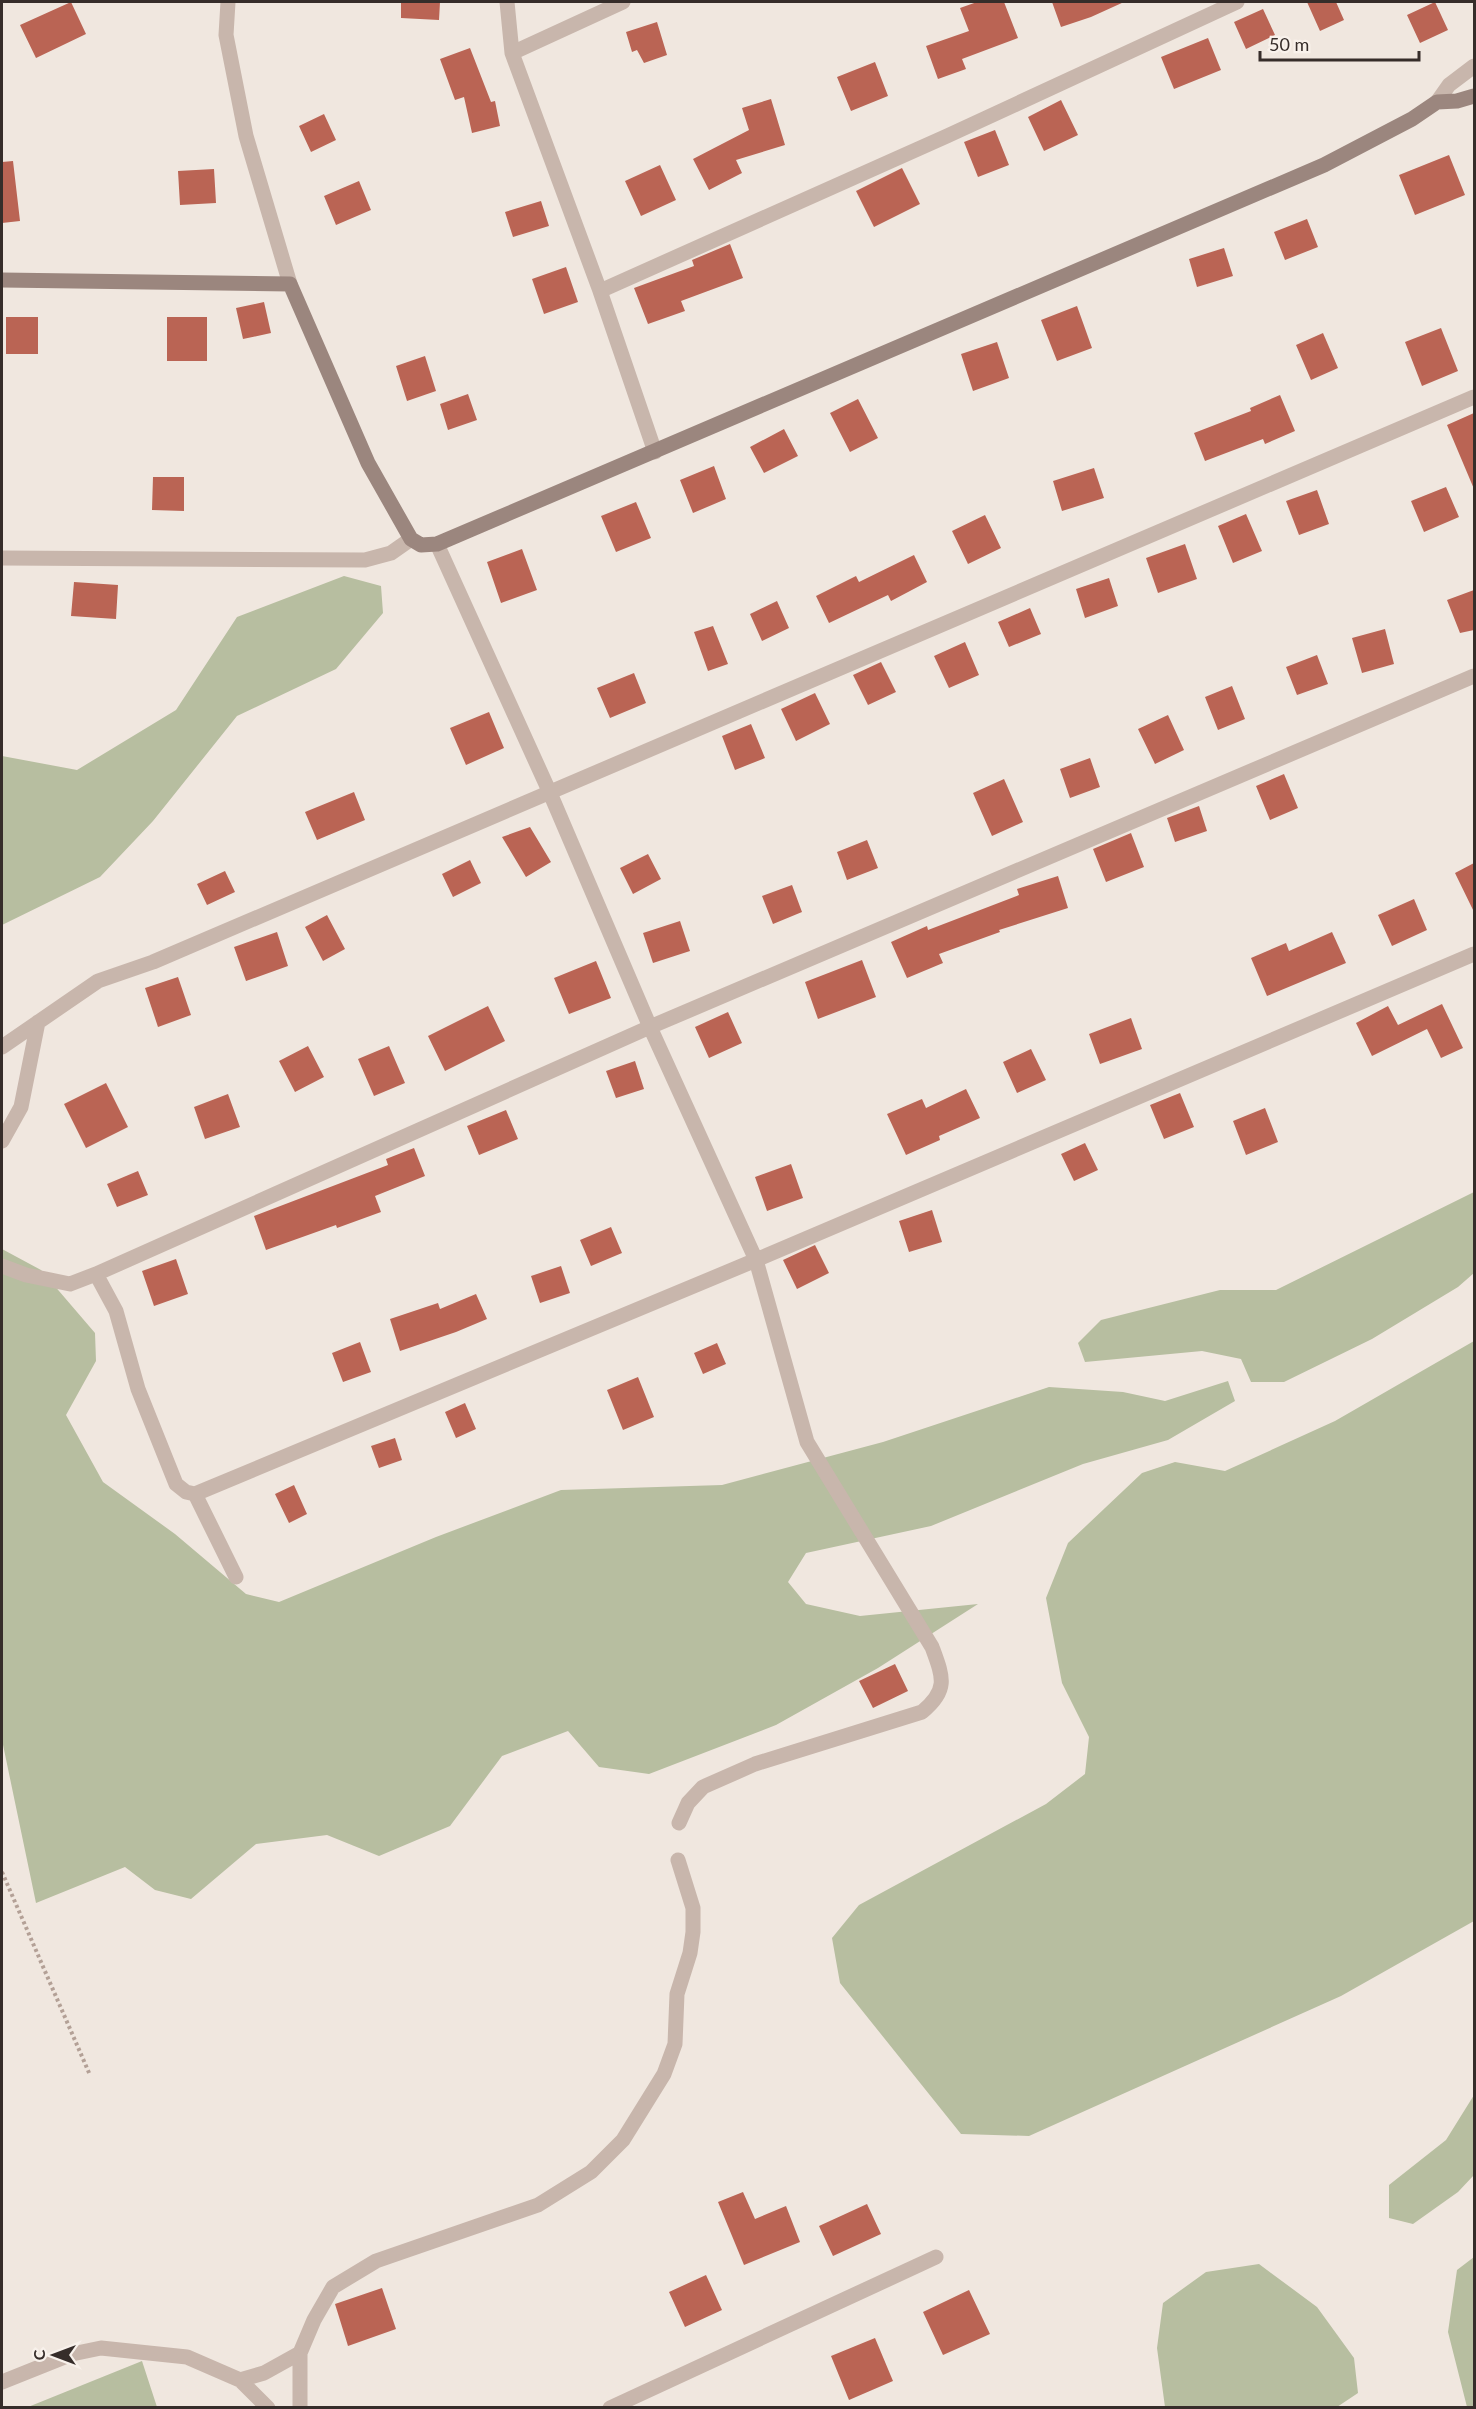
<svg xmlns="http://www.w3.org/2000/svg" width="1476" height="2409" viewBox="0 0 1476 2409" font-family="Lato,sans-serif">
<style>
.green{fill:#b7bea0}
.building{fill:#ba6454}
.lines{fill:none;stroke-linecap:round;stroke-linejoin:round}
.path{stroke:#b3a096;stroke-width:4;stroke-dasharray:3 3;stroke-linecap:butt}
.street{stroke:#c8b6ac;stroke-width:15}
.secondary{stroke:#9b867e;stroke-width:15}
</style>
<rect width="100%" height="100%" fill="#f0e7df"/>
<path class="green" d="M344 576 381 586 383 613 336 669 237 716 153 821 100 877 2 925V756L77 770 176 710 237 617Z
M1474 1192V1273L1458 1287 1372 1339 1284 1382H1251L1241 1359 1202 1351 1085 1362 1078 1343 1101 1320 1220 1290H1276Z
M2 1249 41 1270 95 1333 96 1361 66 1415 103 1482 175 1534 246 1594 279 1602 436 1537 561 1490 722 1485 883 1442 1049 1387 1123 1392 1165 1401 1228 1381 1235 1401 1168 1440 1083 1464 931 1526 806 1553 788 1582 806 1604 860 1616 978 1604 878 1668 776 1725 649 1774 599 1767 568 1731 502 1756 450 1826 379 1856 327 1835 256 1844 191 1899 155 1890 125 1867 36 1903 2 1740Z
M1474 1341V1921L1341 1996 1029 2136 961 2134 840 1983 832 1938 859 1905 1046 1804 1085 1774 1089 1737 1062 1683 1046 1598 1068 1543 1142 1473 1175 1462 1225 1471 1335 1421Z
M1474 2095V2175L1458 2192 1413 2224 1389 2218V2185L1446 2140Z
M1474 2257V2407H1467L1448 2332 1457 2270Z
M1259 2264 1317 2307 1354 2358 1358 2393 1337 2407H1165L1157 2348 1163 2303 1206 2272Z
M142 2361 157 2407H28Z"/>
<path class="building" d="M71 2 86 34 36 58 20 25Z
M401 2H440L439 20 401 18Z
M977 2H1004L1018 38 962 59 966 69 938 79 926 46 969 31 960 8Z
M1052 2H1124L1091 17 1061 27Z
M1307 2H1336L1344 20 1320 31Z
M1435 2 1448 30 1420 43 1407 15Z
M1263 9 1275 35 1246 49 1234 22Z
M657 22 667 55 644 63 637 50 632 52 626 32Z
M1208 38 1221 70 1174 89 1161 57Z
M470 48 491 102 495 101 500 126 472 133 464 97 455 100 440 59Z
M875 62 888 96 851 111 837 77Z
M771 99 785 145 736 160 742 173 709 190 693 159 749 130 742 108Z
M1061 100 1078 135 1044 151 1028 117Z
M324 114 336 140 311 152 299 126Z
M995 130 1009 165 978 177 964 142Z
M1449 155 1465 195 1415 215 1399 175Z
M13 161 20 221 2 223V162Z
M660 165 676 200 641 216 625 181Z
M902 168 920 204 874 227 856 191Z
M214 169 216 203 180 205 178 171Z
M359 181 371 210 336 225 324 196Z
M541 201 549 226 513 237 505 212Z
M1307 219 1318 247 1285 260 1274 232Z
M730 244 743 278 681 301 685 311 648 324 634 288 694 266 692 260Z
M1224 248 1233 276 1197 287 1189 259Z
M566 267 578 302 544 314 532 279Z
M264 302 271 333 243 339 236 308Z
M1077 306 1092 348 1057 361 1041 320Z
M6 317H38V354H6Z
M167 317H207V361H167Z
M1441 328 1458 371 1422 386 1405 342Z
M1323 333 1338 368 1311 380 1296 345Z
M997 342 1009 378 973 391 961 354Z
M425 356 436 391 407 401 396 366Z
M468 394 477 420 448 430 440 404Z
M1280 395 1295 431 1265 444 1263 439 1205 461 1194 433 1251 411 1250 408Z
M858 399 878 438 850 452 830 413Z
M1474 413V489L1447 425Z
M784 429 798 456 764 473 750 447Z
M714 466 726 499 693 513 680 480Z
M1094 468 1104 498 1062 511 1053 481Z
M153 477H184V511L152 510Z
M1446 487 1459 517 1424 532 1411 501Z
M1317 490 1329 524 1299 535 1286 501Z
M636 502 651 538 616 552 601 516Z
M1246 514 1262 551 1233 563 1218 526Z
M985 515 1001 548 968 564 952 531Z
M1185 544 1197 579 1158 593 1146 558Z
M522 549 537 590 501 603 487 562Z
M914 555 927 582 891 601 888 595 829 623 816 596 856 576 859 582Z
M1109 578 1118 606 1085 618 1076 589Z
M74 582 118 585 116 619 71 616Z
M1474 590V630L1460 633 1447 600Z
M777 601 789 628 762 641 750 614Z
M1030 608 1041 634 1009 647 998 622Z
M713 626 728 664 708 671 694 632Z
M1385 629 1394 664 1362 673 1352 638Z
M965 642 979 675 949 688 934 656Z
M1317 655 1328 684 1297 695 1286 667Z
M881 662 896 692 868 705 853 675Z
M634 673 646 703 610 718 597 688Z
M1232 686 1245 719 1218 730 1205 697Z
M815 693 830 724 796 741 781 709Z
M489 712 504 748 466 765 450 728Z
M1168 715 1184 750 1155 764 1138 729Z
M751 724 765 758 735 770 722 736Z
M1090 758 1100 787 1070 798 1060 769Z
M1284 774 1298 808 1270 820 1256 786Z
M1004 779 1023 822 992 836 973 793Z
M354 792 365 820 317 840 305 812Z
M1199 806 1207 831 1175 842 1167 818Z
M530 827 551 862 526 877 502 837Z
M1131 833 1144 867 1106 882 1093 849Z
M867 840 878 868 847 880 837 852Z
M648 854 661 879 633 894 620 868Z
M470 860 481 883 453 897 442 874Z
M1474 863V912L1455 873Z
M225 871 235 892 207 905 197 884Z
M1058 876 1068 908 999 930 1000 932 939 954 943 963 907 978 891 942 927 926 928 930 1019 895 1017 889Z
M792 885 802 912 773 924 762 896Z
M1414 899 1427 930 1392 946 1378 915Z
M327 915 345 949 323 961 305 927Z
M680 921 690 951 653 963 643 933Z
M277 932 288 966 246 981 234 947Z
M1332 932 1346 963 1267 996 1251 958 1286 943 1289 951Z
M862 960 876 997 818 1019 805 982Z
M596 961 611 998 569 1014 554 978Z
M178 977 191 1015 158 1027 145 988Z
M1442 1004 1463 1048 1441 1058 1427 1029 1372 1056 1356 1023 1388 1006 1398 1025Z
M488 1006 505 1041 445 1071 428 1036Z
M728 1012 742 1043 709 1058 695 1027Z
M1131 1018 1142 1049 1100 1064 1089 1034Z
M308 1046 324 1077 295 1092 279 1061Z
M389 1046 405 1083 374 1096 358 1059Z
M1031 1049 1046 1080 1017 1093 1003 1062Z
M635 1061 644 1089 616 1098 606 1071Z
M106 1083 128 1127 86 1148 64 1104Z
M966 1089 980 1118 939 1136 940 1140 906 1155 887 1114 922 1099 926 1108Z
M1180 1093 1194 1127 1164 1139 1150 1105Z
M228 1094 240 1127 205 1139 194 1107Z
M1265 1108 1278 1142 1246 1155 1233 1121Z
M506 1110 518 1139 479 1155 467 1126Z
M1085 1143 1098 1170 1074 1181 1061 1154Z
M414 1148 425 1176 375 1196 381 1212 337 1228 336 1225 266 1250 254 1216 388 1165 386 1159Z
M791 1164 803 1198 767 1211 755 1177Z
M138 1171 148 1195 117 1207 107 1184Z
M932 1210 942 1242 909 1252 899 1221Z
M611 1227 622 1253 591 1266 580 1240Z
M815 1245 829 1273 797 1289 783 1260Z
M176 1259 188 1294 154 1306 142 1271Z
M561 1266 570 1293 540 1303 531 1276Z
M476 1294 487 1319 456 1332 400 1351 390 1319 438 1303 440 1309Z
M360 1342 371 1372 343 1382 332 1353Z
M717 1343 726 1364 703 1374 694 1353Z
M638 1377 654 1417 623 1430 607 1390Z
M465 1403 476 1429 456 1438 445 1412Z
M395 1438 402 1460 379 1468 371 1446Z
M294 1485 307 1514 289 1523 275 1494Z
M895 1664 908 1691 873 1708 859 1681Z
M743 2192 755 2219 786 2206 800 2242 744 2265 718 2202Z
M867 2204 881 2234 833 2256 819 2226Z
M706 2275 722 2310 685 2327 669 2292Z
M382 2288 396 2329 348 2346 335 2304Z
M969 2290 990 2334 943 2355 923 2312Z
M875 2338 893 2381 849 2400 831 2356Z"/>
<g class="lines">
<path class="path" d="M2 1872 90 2075"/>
<path class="street" d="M228 2 226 35 246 136 290 284
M507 2 512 53 600 291 655 452
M512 53 623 2
M1437 102 1449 85 1474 66
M600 291 947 136 1237 2
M437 544 550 793 650 1027 756 1260 807 1442 932 1647C943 1677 949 1690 922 1712L755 1764 703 1787 688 1803 679 1823
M2 558 365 560 391 553 411 539
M2 1047 98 981 153 962 1474 397
M2 1141 21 1107 38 1022
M2 1266 26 1275 70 1284 96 1274
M195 1494 756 1260 1474 954
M236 1577 195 1494 186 1492 176 1484 138 1389 116 1311 96 1274 650 1027 1474 676
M300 2353 314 2320 333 2287 376 2261 538 2205 591 2172 623 2140 664 2074 675 2044 677 1994 690 1953 693 1932V1908L678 1860
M240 2380 268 2408
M2 2382 72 2354 101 2348 187 2357 240 2380 264 2373 300 2353V2408
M610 2408 936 2257"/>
<path class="secondary" d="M2 280 290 284 368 463 411 539 421 545 437 544 1324 165 1412 119 1437 102 1457 101 1474 96"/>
</g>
<rect width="1476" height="2409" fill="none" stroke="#362d2a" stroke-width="6"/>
<g transform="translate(54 2355) rotate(270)" stroke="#f8f1eb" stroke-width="4.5" paint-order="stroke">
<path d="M0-4.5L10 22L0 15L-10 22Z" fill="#362d2a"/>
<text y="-9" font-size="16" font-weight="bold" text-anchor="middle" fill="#362d2a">С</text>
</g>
<path d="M1260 51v9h159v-9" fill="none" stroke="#362d2a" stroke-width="3"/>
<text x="1269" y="51" font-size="18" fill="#362d2a" stroke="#f8f1eb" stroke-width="4.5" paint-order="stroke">50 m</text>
</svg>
